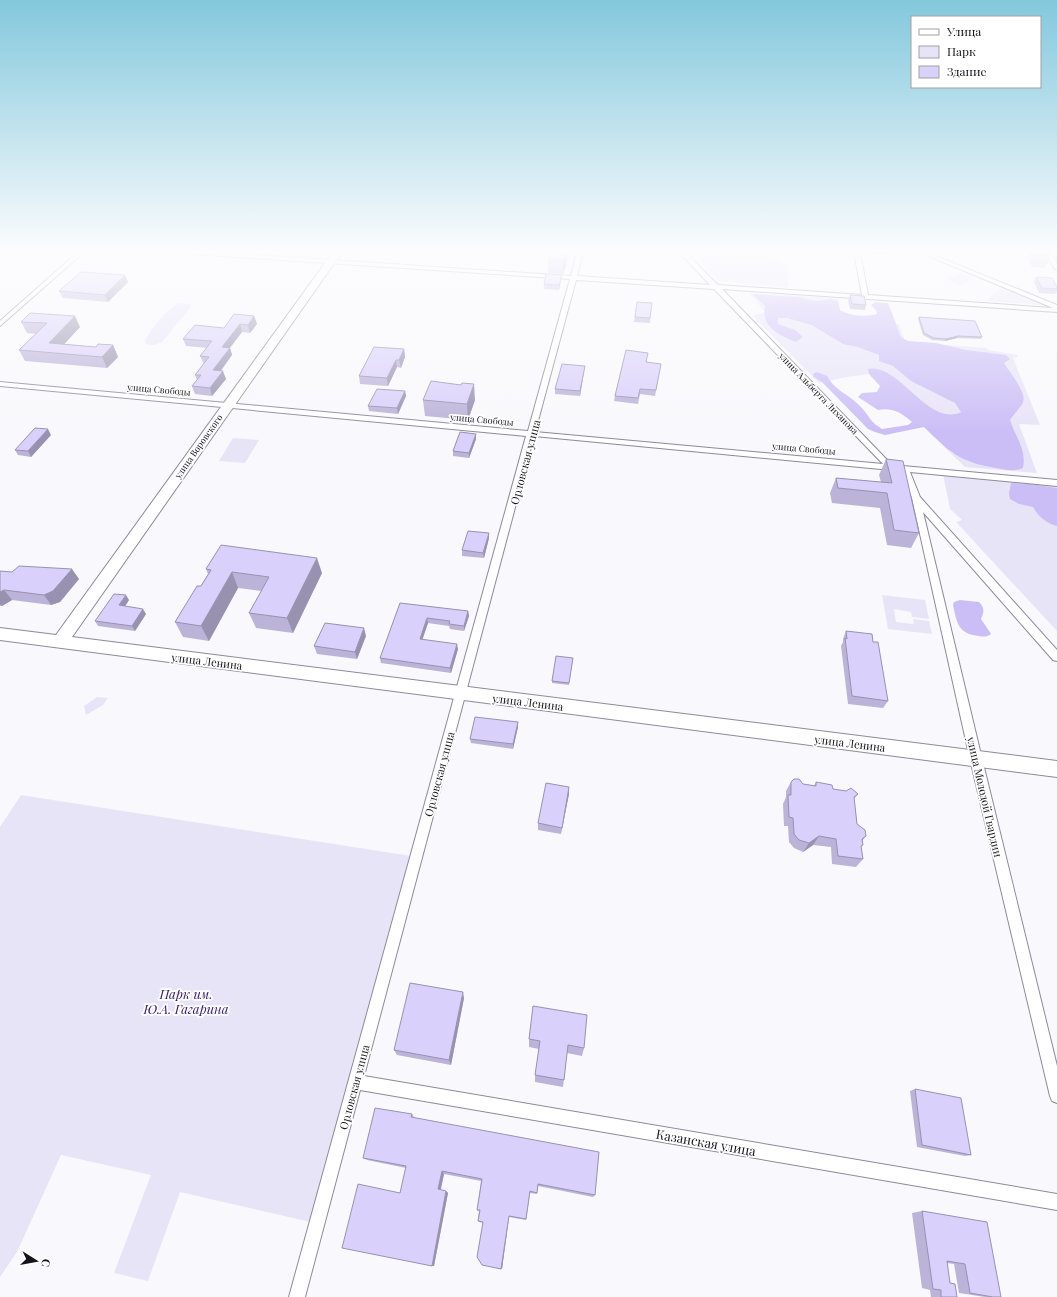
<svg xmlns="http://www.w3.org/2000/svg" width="1057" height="1297" viewBox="0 0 1057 1297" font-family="'Playfair Display',serif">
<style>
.green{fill:#e8e4f8}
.forest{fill:#cbbef6}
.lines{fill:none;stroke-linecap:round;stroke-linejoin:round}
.minor-casing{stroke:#8d899b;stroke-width:2}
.primary-casing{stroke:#8d899b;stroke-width:2}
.minor{fill:#fff;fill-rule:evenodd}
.primary{fill:#fff;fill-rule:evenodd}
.wall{fill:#bbb3d8}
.shaded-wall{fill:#9892b0}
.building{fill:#d9d0fb;stroke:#9892b0}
.labels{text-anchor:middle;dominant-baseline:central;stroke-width:3.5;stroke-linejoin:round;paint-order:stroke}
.far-street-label{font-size:9px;fill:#15141b;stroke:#fff}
.street-label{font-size:11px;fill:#15141b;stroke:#fff}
.near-park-label{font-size:13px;font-style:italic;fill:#361967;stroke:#fff}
.near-street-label{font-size:13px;fill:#15141b;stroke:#fff}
</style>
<rect width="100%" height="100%" fill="#f9f8fc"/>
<path class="green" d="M691 252H767L787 266 788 287 719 281Z
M961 273 973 279 961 286 950 280V278Z
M1003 286 1043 303 1046 305 986 301Z
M749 293 838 298 841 316 847 321 899 324 905 342 987 348 988 350 1017 355 1018 357 1013 358 1040 425 1019 424 1037 473 965 467 869 374 846 377 819 383 753 316 765 312Z
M179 303 190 304V308L162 342 154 345 146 344 145 340C153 327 165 311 179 303Z
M233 438 259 440 245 463 219 461Z
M943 474 1057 486V631L956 522 962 520 950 509Z
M882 595 925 600 929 619 912 617 911 612 894 609 896 622 914 624 913 619 929 621 932 634 888 629Z
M97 697 108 698 103 705 86 715 84 706Z
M21 795 411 856 310 1222 180 1192 148 1281 114 1273 151 1175 61 1155 17 1252 0 1277V827Z"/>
<path class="forest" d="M752 294 798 297 816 301 830 299 838 301 840 310C850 316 866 317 877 314L876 310 871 305 875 302 888 303 901 337 908 341 936 343 966 350 1006 355 1010 359 1004 363C1009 371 1027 393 1023 402 1022 406 1013 415 1010 420 1015 436 1027 450 1023 468 1013 472 1006 470 996 468 959 462 950 452 924 427L885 435 875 432 868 429 822 382 814 377 813 374 817 372 827 376C834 390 850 395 860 406 870 416 868 420 882 429L908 425 912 422C902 413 892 407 878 410L858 397 862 393 877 392 880 386 869 374 868 369C899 362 928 428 961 412L955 403 911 381 893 366 879 361V355L858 347 843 344 812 325 787 318H778V324L795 330 803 337 796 342C779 335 761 327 765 306Z
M1011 483 1030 484 1057 488V526C1047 524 1038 516 1033 507L1019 504 1010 499 1009 493Z
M960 600 979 602C985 608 984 612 981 619L991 634C987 637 984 637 979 636 958 634 957 623 953 605L954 602Z"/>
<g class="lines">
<g class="minor-casing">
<path id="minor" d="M78 252H84L0 326V321Z
M188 252H212L571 276 577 252H583L577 276 710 285 679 252H685L718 285 862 295 854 252H860L868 295 1053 308 919 252H926L1057 305V312L722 289 892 465 1057 480V486L910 472 920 497 1057 650V661L1053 660 923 512 982 759 1057 1066V1103L1052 1101 1050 1096 970 759 912 498 902 471 534 436 364 1076 1057 1194V1210L360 1090 305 1297H289L526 436 0 386V382L528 431 570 279 191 254ZM576 280 714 289 883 464 535 432Z
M1044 252H1050L1057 263V270L1055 269Z"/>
</g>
<g class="primary-casing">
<path id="primary" d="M333 252H342L72 637 1057 761V777L0 640V628L56 635Z"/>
</g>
<use href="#minor" class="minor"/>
<use href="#primary" class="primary"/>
</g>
<path class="wall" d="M555 252 567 263 563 274 548 273V259Z
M870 252H890L889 255 870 254Z
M1030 252H1051L1052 254 1045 268 1032 267 1027 258Z
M125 275 128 282 108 302 63 298 59 291Z
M1036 277 1057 287V291L1055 294 1039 293 1034 282Z
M561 280 559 290 544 289V284Z
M850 295 866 305 865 310 850 309 848 300Z
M637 302 652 303 650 323 634 322Z
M30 313 80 327 64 344 96 347 113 345 118 357 107 368 25 361 19 350 36 334 27 333 21 322Z
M254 316 257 324 250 333 242 332 230 348 232 355 221 371 226 379 212 396 195 394 192 386 197 380 195 375 204 364 200 356 207 348 186 346 183 339 224 328Z
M919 317 982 337 981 339 957 338 945 341 932 340 923 335 918 319Z
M404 349 405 357 401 368 397 367 388 386 360 384 359 376Z
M647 362 660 369 655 396 640 394 638 404 614 401 615 396Z
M585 366 580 396 555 394V389Z
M405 391 406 396 398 414 369 411 368 406Z
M423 400H475L468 420 425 416Z
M51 435 31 457 18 455 15 450Z
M476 439 469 458 453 456V451Z
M886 459 919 533 911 548 887 545 880 508 832 503 830 493 836 478 881 482 879 475Z
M489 538 484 558 462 556V550Z
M206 569 322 573 293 633 256 628 249 613 262 591 238 588 209 641 183 637 175 622 201 586 208 574Z
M0 571 79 579 60 602 51 605 12 600 2 606H0Z
M129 600 125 606 146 614 135 631 98 626 95 621Z
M400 603 468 611 469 616 464 631 450 629 449 626 428 623 422 639 458 649 451 673 381 663 380 658Z
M846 631 873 642 888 701 883 708 848 704 841 646 843 642V639Z
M366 636 357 659 317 654 314 646Z
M573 658 569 685 552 683V681Z
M518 722V727L513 749 471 743 470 739Z
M791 782 814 786 816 782 833 789 858 794 854 799 857 824 866 836 863 840 861 848 863 859 856 867 832 864 831 847 813 845 803 852 794 848 789 842 788 826H784L783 804 786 797V791Z
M569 794 561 834 538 830V823Z
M464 998 451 1065 397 1055 394 1050Z
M533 1006 584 1048 582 1056 567 1053 563 1087 535 1082V1075L539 1049 529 1047V1039Z
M915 1089 971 1155 965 1156 917 1147 910 1091Z
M412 1114 414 1117 595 1195 593 1197 538 1186 537 1194 530 1193 526 1220 509 1217 502 1269 483 1223 479 1222 478 1221 479 1211H478L477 1210 481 1181 444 1174 441 1190 446 1191 448 1193 434 1266 406 1168 367 1160 363 1158Z
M922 1211 1001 1297H985L959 1293 954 1264 947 1263 950 1283 957 1297H931L930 1290 922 1288 912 1213Z"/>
<path class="shaded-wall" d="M567 252H568L567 263 563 274V260Z
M125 275 128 282 108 302 105 295Z
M562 275 559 290V285Z
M75 316 80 327 56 353 49 343Z
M254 316 257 324 250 333 248 325Z
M240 324 242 332 224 355 222 347Z
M958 336 957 338 945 341 946 339Z
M113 345 118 357 107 368 102 357Z
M230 348 232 355 215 378 213 370Z
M404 349 405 357 401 368 399 360Z
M396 360 397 367 388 386 387 378Z
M585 366 584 371 580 396V391Z
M223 371 226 379 212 396 210 388Z
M474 384 475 400 468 420 467 404Z
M405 391 406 396 398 414 397 408Z
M48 429 51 435 31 457 28 451Z
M476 434V439L469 458V453Z
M489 533V538L484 558 483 553Z
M317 558 322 573 293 633 287 618Z
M72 569 79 579 60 602 51 605 44 595Z
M232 572 238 588 209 641 201 626Z
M4 590 12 600 2 606 0 604V592Z
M126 595 129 600 122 611 119 605Z
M143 609 146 614 135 631 132 626Z
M468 611 469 616 464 631V626Z
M427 618 428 623 421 644 420 639Z
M364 628 366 636 357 659 355 652Z
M457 644 458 649 451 673 450 668Z
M518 722V727L513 749V744Z
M569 787V794L561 834 562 828Z
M819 836 813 845 803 852 809 843Z
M463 992 464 998 451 1065 449 1060Z
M442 1171 444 1174 440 1191 438 1189Z
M446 1191 448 1193 434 1266H432Z
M509 1216V1217L502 1269H501Z"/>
<path class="building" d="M550 252H567L563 260 548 259Z
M1038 252H1051L1052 254 1039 253Z
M81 272 125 275 105 295 59 291Z
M546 274 562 275 559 285 544 284Z
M1036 277 1052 278 1057 287V289L1042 288Z
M850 295 864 296 866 305 852 304Z
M637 302 652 303 650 318 635 317Z
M30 313 75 316 49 343 96 347 98 344 113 345 102 357 19 350 47 323 21 322Z
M234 314 254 316 248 325 240 324 222 347 230 348 213 370 223 371 210 388 192 386 201 375H195L209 357 200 356 212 341 183 339 195 325 224 328Z
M919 317 975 321 982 337 958 336 946 339 934 338 924 333Z
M374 347 404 349 399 360H396L387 378 359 376Z
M626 350 648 353 646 362 661 364 656 390 640 389 638 398 615 396Z
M562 364 585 366 580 391 555 389Z
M431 381 461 385 462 383 474 384 467 404 423 400Z
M377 389 405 391 397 408 368 406Z
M35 428 48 429 28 451 15 450Z
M460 432 476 434 469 453 453 451Z
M886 459 903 461 919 533 894 530 887 493 838 488 836 478 892 483Z
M468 531 489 533 483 553 462 550Z
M221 545 317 558 287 618 249 613 269 577 232 572 201 626 175 622 197 586H201L211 570 206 569Z
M19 566 72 569 53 591 44 595 4 590 0 592V571L12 572Z
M114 594 126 595 119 605 143 609 132 626 95 621Z
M400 603 468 611 464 626 449 624 450 621 427 618 420 639 457 644 450 668 380 658Z
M325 623 364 628 355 652 314 646Z
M846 631 872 634 873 642H878L888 701 852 696 845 638 847 639Z
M556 656 573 658 569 683 552 681Z
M475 717 518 722 513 744 470 739Z
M794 779H799L803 784 816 786V782L832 785 833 789 846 791 851 788 858 794 854 797 857 824 865 830 866 836 862 839 863 845 861 846 863 859 838 856 836 839 819 836 809 843 799 840 794 834 793 818 789 817 788 795H791V782Z
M546 783 569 787 562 828 538 823Z
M410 983 463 992 449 1060 394 1050Z
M533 1006 587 1015 584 1048 568 1045 564 1080 535 1075 540 1041 529 1039Z
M915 1089 961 1098 971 1155 922 1145Z
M375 1108 412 1114 411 1117 599 1152 595 1195 538 1184 537 1193 530 1191 526 1219 509 1216 501 1269 482 1265 477 1257 483 1222 478 1221 480 1210H477L482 1179 442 1171 438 1189 446 1191 432 1266 342 1248 358 1184 400 1193 406 1166 363 1158Z
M922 1211 987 1222 1001 1297H993L970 1293 965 1264 947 1261 950 1283 955 1284 957 1297H941V1290L933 1289Z"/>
<linearGradient id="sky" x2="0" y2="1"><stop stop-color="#83c8dc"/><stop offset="0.58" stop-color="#fcfcfe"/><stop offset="1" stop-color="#fcfcfe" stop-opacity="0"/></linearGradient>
<rect width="1057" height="433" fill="url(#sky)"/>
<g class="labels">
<g class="far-street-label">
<text transform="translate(159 389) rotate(5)">улица Свободы</text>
<text transform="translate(819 393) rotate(46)">улица Альберта Лиханова</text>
<text transform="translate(482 419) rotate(5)">улица Свободы</text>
<text transform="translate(198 446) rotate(-55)">улица Воровского</text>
<text transform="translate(804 448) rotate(5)">улица Свободы</text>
</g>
<g class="street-label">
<text transform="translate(525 462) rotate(-75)">Орловская улица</text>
<text transform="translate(207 661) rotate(7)">улица Ленина</text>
<text transform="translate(528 702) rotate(7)">улица Ленина</text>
<text transform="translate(850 743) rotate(7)">улица Ленина</text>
<text transform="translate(439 774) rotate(-75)">Орловская улица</text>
<text transform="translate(985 797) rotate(77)">улица Молодой Гвардии</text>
<text transform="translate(354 1087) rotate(-75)">Орловская улица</text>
</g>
<g class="near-park-label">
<text x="186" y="993">Парк им.<tspan x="186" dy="15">Ю.А. Гагарина</tspan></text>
</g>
<g class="near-street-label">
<text transform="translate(706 1142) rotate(10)">Казанская улица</text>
</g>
</g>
<rect x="911" y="16" width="130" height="72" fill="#ffffff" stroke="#a1a1a4"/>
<rect x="919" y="29" width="20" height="6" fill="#ffffff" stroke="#a1a1a4"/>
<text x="947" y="36" font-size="12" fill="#15141b">Улица</text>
<rect x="919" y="46" width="20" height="12" fill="#e8e4f8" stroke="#a1a1a4"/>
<text x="947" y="56" font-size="12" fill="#15141b">Парк</text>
<rect x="919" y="66" width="20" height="12" fill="#d9d0fb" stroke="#a1a1a4"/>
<text x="947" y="76" font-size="12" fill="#15141b">Здание</text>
<g transform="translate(36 1261) rotate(101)" stroke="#ffffff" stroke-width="3" paint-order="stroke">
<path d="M0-3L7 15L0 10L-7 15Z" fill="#15141b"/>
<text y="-6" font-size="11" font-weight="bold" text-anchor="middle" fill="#15141b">С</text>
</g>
</svg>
